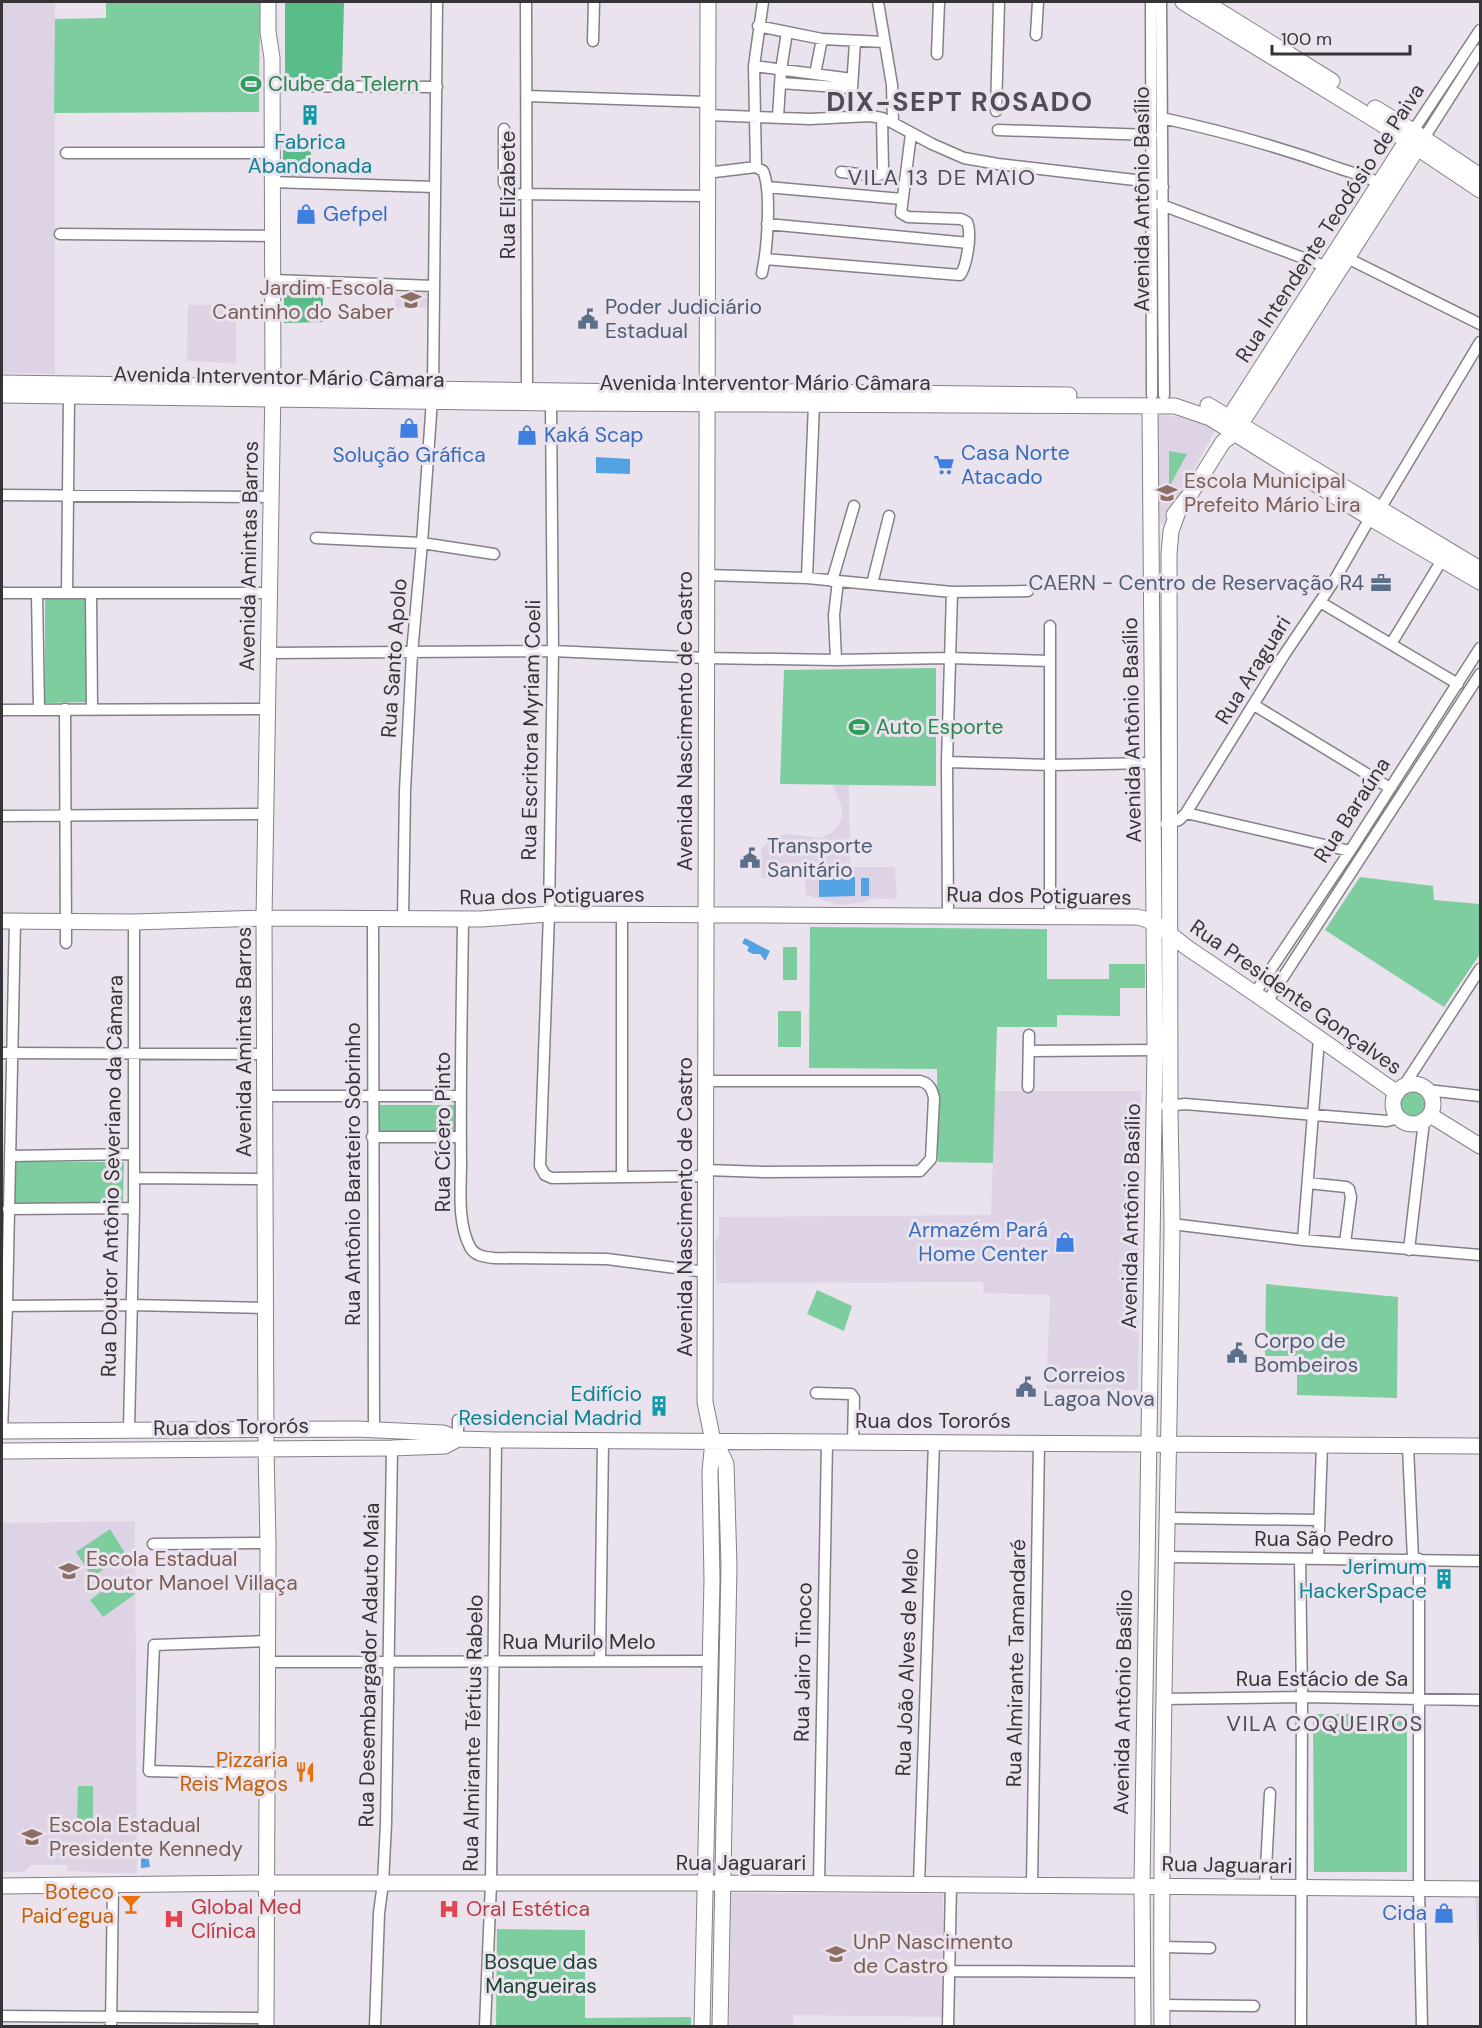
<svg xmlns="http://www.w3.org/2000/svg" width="1482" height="2028" viewBox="0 0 1482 2028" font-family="'DM Sans',sans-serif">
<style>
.built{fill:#ded3e4}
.green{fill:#7dcd9f}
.forest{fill:#59bd87}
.water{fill:#53a2e3}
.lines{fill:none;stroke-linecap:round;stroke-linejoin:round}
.street-casing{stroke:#857f89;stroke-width:13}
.secondary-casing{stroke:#857f89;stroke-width:17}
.street{stroke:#fff;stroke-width:10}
.secondary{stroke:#fff;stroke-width:15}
.labels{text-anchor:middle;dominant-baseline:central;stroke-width:6;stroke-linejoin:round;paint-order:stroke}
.leisure-label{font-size:21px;fill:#27864d;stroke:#eae3ee;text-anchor:start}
.culture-label{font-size:21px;fill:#0d838f;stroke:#eae3ee;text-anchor:end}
.street-label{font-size:21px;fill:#373438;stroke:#eae3ee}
.shop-label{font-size:21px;fill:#366cbe;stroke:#eae3ee;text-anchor:start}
.education-label{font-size:21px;fill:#785e54;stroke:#eae3ee;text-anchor:start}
.service-label{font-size:21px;fill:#4e5e75;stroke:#eae3ee;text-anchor:start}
.food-label{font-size:21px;fill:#c56008;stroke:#eae3ee;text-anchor:end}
.health-label{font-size:21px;fill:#be3a42;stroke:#eae3ee;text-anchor:start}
.park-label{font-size:21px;fill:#1a442e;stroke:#eae3ee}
.neighbourhood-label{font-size:22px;letter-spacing:1.5px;fill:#514c55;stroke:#eae3ee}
.district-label{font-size:27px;font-weight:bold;letter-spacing:1.5px;fill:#514c55;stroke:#eae3ee}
</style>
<rect width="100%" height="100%" fill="#eae3ee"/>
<path class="built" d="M2 2H55V374L2 373Z
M396 293H427V308H395Z
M236 304V363L187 361 188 305Z
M1155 415 1194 418 1215 431 1164 524 1153 521Z
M833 785H849L850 867H895L897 899 877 898 859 903 838 905 806 895 805 878H761V849L769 840 780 835 788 834 820 838 831 833 838 825 842 817V808Z
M995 1091H1141L1138 1390 1046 1389 1050 1295 984 1293 983 1282 717 1283 715 1240 719 1236V1217L991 1215Z
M135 1521 137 1874 67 1871V1865H32L24 1872H2V1523Z
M731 1893 943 1894 942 2017 793 2015V2026H729Z
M1475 1895H1480V1945H1478Z"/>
<path class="green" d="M106 2H260L259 112 54 113 55 19 106 18Z
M1169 451 1187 454 1169 487Z
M45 595 88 596V702L45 703Z
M936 668V786L780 784 784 670Z
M1360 877 1433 886 1434 900 1480 904V954L1444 1007 1325 930Z
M810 927 1047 929V979H1109V964H1145V988H1120V1016L1057 1015V1027H997L993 1163 938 1162 937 1069 809 1068Z
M783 947H797V980H783Z
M778 1011H801V1047H778Z
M1400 1106a15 15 0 1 1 30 0a15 15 0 1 1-30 0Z
M379 1105H457L458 1136 379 1135Z
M12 1162H124L123 1206H10Z
M1266 1284 1398 1297 1397 1398 1297 1395V1356H1265Z
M817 1290 852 1306 844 1331 807 1314Z
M110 1529 126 1555 92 1577 76 1552Z
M122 1577 135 1594 103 1617 90 1600Z
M1313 1714H1407V1872H1314Z
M78 1786H93V1823L77 1822Z
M497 1929 585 1930V2018L691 2017V2026H496Z"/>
<path class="forest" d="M285 2H344L342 79H285Z
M283 150H311L310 175 283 176Z
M284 290H323V322L284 323Z"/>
<path class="water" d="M596 457 630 459V474L596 473Z
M855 877V896L819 897V878Z
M861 878H869V896H861Z
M745 938 770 951 765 961 760 954H753L747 951 749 947 742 943Z
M141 1849H145L148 1853 150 1867 141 1868Z"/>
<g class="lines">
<g class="street-casing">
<path id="street" d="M526 2 527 389
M878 2 892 85 893 123
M1151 2 1152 395
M1161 2 1164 395
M758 26 822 39 884 42
M1036 35 1038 2
M593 41 594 2
M937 54 939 2
M754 66 852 79
M815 74 822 39
M780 83 852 88 855 42
M272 86 437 87
M527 96 707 102
M996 111 999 2
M707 115 810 119 870 116 882 118 893 123 932 144 964 158 998 164 1152 182 1163 187
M778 117 781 70 787 32
M1162 118C1222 131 1280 147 1338 168 1354 173 1371 178 1386 186
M504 129V183L511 194 706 196
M998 130 1152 135
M1413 131 1480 30
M1424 138 1480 50
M66 153H272
M756 167 754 66 763 2
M841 172 876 176 881 174 883 169 882 118
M706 173 756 167 763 171C772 191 767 251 762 273
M271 182 435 187
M767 187 902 199
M1159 204 1330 268
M767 224 969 243
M60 234 273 236
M1341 255 1480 324
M765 259 960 275C967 266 972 233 967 222L961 219 908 217 901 213 911 134
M273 280 434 286
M433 389 437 2
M551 403 553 651 549 914 540 1166 545 1175 552 1178 706 1176
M2 495 271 497
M1380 509 1480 342
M316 538 422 543 494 554
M707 575 807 578 952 592 1028 591
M807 578 814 404
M832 581 854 506
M872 584 889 516
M2 593H269
M37 593 39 710
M67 593 69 395
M91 593 92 710
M1320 602 1458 684
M1050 626V916
M1391 644 1442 560
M269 653 553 651 706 658 836 660 949 658 1050 661
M836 660 834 615 838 581
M1254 705 1390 788
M65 709 66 943
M2 710 268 709
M947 762 1050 765 1153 763
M1186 813 1350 851
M2 816 265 814
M1166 824 1179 820 1186 813 1284 655 1334 581 1370 518
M622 915V1177
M948 916 947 762 952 592
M373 919 374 1430
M403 919 405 791 412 653 422 543 432 400
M463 919C462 1000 460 1081 461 1162 461 1189 457 1222 470 1247 475 1256 484 1257 494 1258L607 1259 706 1272
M1255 993 1350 851 1480 648
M1267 1002 1480 674
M1029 1051 1155 1050
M2 1053 265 1054
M1028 1087 1029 1035
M1403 1087 1480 969
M1427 1090 1480 1096
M264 1096H461
M1166 1106 1185 1104 1387 1121 1399 1118
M372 1137H461
M10 1156 134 1154
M706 1170 765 1172 920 1171 931 1159 934 1098C932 1089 929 1083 920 1081H706
M134 1178 265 1179
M1308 1183 1346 1187 1349 1189 1351 1197 1345 1243
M8 1209 134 1208
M1172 1224 1303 1240 1480 1255
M1303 1240 1319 1039
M1409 1250 1424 1121
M2 1306 131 1305 266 1308
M816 1393 851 1394 854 1398 853 1442
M458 1420V1439
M129 1430 134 1208V922
M2 1431 7 1306 15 921
M1408 1446 1413 1559
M1168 1518 1319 1520
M153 1544 268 1543
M1168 1557 1480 1561
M1300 1559 1302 1697 1301 2026
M1318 1559 1322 1445
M1419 1559V1888L1422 2026
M600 1661 603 1440
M268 1662 710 1661
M1163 1699 1302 1697 1480 1700
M267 1774 149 1771 154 1645 268 1641
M819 1884 827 1442
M919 1884 934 1442
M1032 1885 1039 1442
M1265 1887 1270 1793
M1162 1947 1210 1948
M950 1971 1143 1972
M1162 2005 1254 2006
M2 2016 266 2018
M111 2026 113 1885
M375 2026 379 1913 383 1883 386 1824 392 1448
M485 2026 491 1883 496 1440
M948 2026 951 1884"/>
</g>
<g class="secondary-casing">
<path id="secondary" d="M708 2C706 468 706 935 705 1402L713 1441 720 1451 726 1464 729 1566 720 2026
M1183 2 1380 123 1480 190
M1205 2 1332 81
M1375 108 1413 131 1480 176
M2 383 638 392 706 391 1069 395
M2 395 551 403 1175 406 1210 418 1370 518 1480 582
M1208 405 1480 569
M1225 424 1413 131
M1174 515 1191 493 1223 442 1235 433 1424 138
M2 921 134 922 264 918 481 919 549 914 1137 917C1159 921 1174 939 1192 951 1261 997 1329 1045 1397 1093
M1393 1104a20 20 0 1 1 40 0a20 20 0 1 1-40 0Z
M1430 1115 1480 1146
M2 1431 356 1429 443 1433 458 1439 496 1440 1480 1446
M2 1451 392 1448 445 1446 458 1439
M2 1886 265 1883H722L1480 1889
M266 2026 268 1543 266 1448 264 918 273 387 272 58 268 32V2
M702 2026 712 1580 710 1471 713 1441
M1143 2026 1142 1885 1155 1050 1150 406
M1162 2026C1160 1760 1169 1494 1172 1227 1172 1185 1170 1143 1170 1101 1169 919 1170 736 1169 554L1171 531 1179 509"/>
</g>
<use href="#street" class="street"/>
<use href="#secondary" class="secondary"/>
</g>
<defs>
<g id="stadium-bare" transform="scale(1.62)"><path d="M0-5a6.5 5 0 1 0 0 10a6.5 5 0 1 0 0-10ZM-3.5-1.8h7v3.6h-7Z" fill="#2e9e5b" stroke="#eae3ee" stroke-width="2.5" paint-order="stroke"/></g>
<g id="building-bare" transform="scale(1.62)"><path d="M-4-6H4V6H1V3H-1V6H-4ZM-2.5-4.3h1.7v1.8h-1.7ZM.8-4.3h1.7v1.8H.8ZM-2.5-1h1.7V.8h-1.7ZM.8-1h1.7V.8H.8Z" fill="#0f9aa8" stroke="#eae3ee" stroke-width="2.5" paint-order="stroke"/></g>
<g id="shop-bare" transform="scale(1.62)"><path d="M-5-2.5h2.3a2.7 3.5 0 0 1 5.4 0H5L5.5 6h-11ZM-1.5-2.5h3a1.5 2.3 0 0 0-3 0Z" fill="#3f7fe0" stroke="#eae3ee" stroke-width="2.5" paint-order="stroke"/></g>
<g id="school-bare" transform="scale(1.62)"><path d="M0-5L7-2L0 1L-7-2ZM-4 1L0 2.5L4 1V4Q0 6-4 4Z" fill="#8d6e63" stroke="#eae3ee" stroke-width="2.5" paint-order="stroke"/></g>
<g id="civic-bare" transform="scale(1.62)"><path d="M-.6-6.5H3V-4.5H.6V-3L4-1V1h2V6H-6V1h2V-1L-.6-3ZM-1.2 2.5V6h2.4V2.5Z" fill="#5c6f8a" stroke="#eae3ee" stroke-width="2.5" paint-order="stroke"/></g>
<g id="supermarket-bare" transform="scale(1.62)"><path d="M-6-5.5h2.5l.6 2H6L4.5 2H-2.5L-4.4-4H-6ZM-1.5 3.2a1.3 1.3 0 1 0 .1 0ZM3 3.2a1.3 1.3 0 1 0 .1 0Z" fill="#3f7fe0" stroke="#eae3ee" stroke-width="2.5" paint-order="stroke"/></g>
<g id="office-bare" transform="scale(1.62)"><path d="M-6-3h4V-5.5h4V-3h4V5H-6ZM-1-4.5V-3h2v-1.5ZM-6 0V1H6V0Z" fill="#5c6f8a" stroke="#eae3ee" stroke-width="2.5" paint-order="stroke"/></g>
<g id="restaurant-bare" transform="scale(1.62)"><path d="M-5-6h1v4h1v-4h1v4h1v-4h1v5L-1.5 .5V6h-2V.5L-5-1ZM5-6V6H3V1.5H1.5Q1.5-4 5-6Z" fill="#e8710a" stroke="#eae3ee" stroke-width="2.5" paint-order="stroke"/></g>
<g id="bar-bare" transform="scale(1.62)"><path d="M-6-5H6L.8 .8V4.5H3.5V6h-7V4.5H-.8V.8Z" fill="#e8710a" stroke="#eae3ee" stroke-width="2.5" paint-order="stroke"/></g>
<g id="hospital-bare" transform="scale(1.62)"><path d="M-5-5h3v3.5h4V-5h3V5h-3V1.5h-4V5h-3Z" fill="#e0444e" stroke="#eae3ee" stroke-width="2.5" paint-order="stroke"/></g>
<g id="university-bare" transform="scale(1.62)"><path d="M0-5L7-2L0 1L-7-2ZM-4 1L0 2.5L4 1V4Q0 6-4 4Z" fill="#8d6e63" stroke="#eae3ee" stroke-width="2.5" paint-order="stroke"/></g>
</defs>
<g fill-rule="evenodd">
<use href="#stadium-bare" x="251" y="84"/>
<use href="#building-bare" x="310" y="115"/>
<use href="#shop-bare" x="306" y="214"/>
<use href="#school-bare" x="411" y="300"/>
<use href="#civic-bare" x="588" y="319"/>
<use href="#shop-bare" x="409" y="428"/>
<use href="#shop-bare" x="527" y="435"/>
<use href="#supermarket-bare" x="944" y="465"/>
<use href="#school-bare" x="1167" y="493"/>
<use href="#office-bare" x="1381" y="583"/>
<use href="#stadium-bare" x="859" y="727"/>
<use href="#civic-bare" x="750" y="858"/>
<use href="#shop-bare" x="1065" y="1242"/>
<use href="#civic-bare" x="1237" y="1353"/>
<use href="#civic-bare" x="1026" y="1387"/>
<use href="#building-bare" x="659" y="1406"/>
<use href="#school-bare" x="69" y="1571"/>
<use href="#building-bare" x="1444" y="1579"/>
<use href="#restaurant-bare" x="305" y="1772"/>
<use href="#school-bare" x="32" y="1837"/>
<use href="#bar-bare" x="131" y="1904"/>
<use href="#hospital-bare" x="449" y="1909"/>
<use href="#shop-bare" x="1444" y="1913"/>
<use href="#hospital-bare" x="174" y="1919"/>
<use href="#university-bare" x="836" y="1954"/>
</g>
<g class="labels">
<g class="leisure-label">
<text x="268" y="84">Clube da Telern</text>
<text x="876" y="727">Auto Esporte</text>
</g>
<g class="culture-label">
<text x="310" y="142" text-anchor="middle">Fabrica<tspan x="310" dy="24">Abandonada</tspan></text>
<text x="642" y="1394">Edifício<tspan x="642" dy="24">Residencial Madrid</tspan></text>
<text x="1427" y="1567">Jerimum<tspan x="1427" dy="24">HackerSpace</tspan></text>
</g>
<g class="street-label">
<text transform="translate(508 195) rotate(-90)">Rua Elizabete</text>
<text transform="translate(1142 199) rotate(-90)">Avenida Antônio Basílio</text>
<text transform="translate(1330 223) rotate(-57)">Rua Intendente Teodósio de Paiva</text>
<text transform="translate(279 377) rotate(1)">Avenida Interventor Mário Câmara</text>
<text x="765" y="383">Avenida Interventor Mário Câmara</text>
<text transform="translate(249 556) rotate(-89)">Avenida Amintas Barros</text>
<text transform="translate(394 658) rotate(-86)">Rua Santo Apolo</text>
<text transform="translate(1253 670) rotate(-58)">Rua Araguari</text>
<text transform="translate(685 721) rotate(-90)">Avenida Nascimento de Castro</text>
<text transform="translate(531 730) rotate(-89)">Rua Escritora Myriam Coeli</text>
<text transform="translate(1132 730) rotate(-91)">Avenida Antônio Basílio</text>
<text transform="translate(1352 810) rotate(-57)">Rua Baraúna</text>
<text transform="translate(552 896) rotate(-1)">Rua dos Potiguares</text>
<text transform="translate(1039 896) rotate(1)">Rua dos Potiguares</text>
<text transform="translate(1296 997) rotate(35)">Rua Presidente Gonçalves</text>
<text transform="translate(244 1042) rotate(-90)">Avenida Amintas Barros</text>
<text transform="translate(443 1132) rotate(-90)">Rua Cícero Pinto</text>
<text transform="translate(353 1174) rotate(-90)">Rua Antônio Barateiro Sobrinho</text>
<text transform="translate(112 1176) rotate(-89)">Rua Doutor Antônio Severiano da Câmara</text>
<text transform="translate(685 1207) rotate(-90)">Avenida Nascimento de Castro</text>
<text transform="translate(1131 1216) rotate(-89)">Avenida Antônio Basílio</text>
<text x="933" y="1421">Rua dos Tororós</text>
<text transform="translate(231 1427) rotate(-1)">Rua dos Tororós</text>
<text x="1324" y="1539">Rua São Pedro</text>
<text x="579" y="1642">Rua Murilo Melo</text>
<text transform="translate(803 1662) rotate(-89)">Rua Jairo Tinoco</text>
<text transform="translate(907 1662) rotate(-88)">Rua João Alves de Melo</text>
<text transform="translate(1016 1663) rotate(-89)">Rua Almirante Tamandaré</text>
<text transform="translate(369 1665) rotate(-89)">Rua Desembargador Adauto Maia</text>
<text x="1322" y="1679">Rua Estácio de Sa</text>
<text transform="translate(1123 1702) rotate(-89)">Avenida Antônio Basílio</text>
<text transform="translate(473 1733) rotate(-89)">Rua Almirante Tértius Rabelo</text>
<text x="741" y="1863">Rua Jaguarari</text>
<text transform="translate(1227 1865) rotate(1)">Rua Jaguarari</text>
</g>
<g class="shop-label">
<text x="323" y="214">Gefpel</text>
<text x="544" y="435">Kaká Scap</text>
<text x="961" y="453">Casa Norte<tspan x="961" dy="24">Atacado</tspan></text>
<text x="409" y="455" text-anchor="middle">Solução Gráfica</text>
<text x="1048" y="1230" text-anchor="end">Armazém Pará<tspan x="1048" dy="24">Home Center</tspan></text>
<text x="1427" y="1913" text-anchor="end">Cida</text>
</g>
<g class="education-label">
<text x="394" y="288" text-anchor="end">Jardim Escola<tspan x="394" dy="24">Cantinho do Saber</tspan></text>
<text x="1184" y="481">Escola Municipal<tspan x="1184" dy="24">Prefeito Mário Lira</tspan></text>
<text x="86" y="1559">Escola Estadual<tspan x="86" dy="24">Doutor Manoel Villaça</tspan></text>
<text x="49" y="1825">Escola Estadual<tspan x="49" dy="24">Presidente Kennedy</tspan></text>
<text x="853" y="1942">UnP Nascimento<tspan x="853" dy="24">de Castro</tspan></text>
</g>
<g class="service-label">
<text x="605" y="307">Poder Judiciário<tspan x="605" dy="24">Estadual</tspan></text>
<text x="1364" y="583" text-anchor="end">CAERN - Centro de Reservação R4</text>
<text x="767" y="846">Transporte<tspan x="767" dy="24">Sanitário</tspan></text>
<text x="1254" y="1341">Corpo de<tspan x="1254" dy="24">Bombeiros</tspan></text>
<text x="1043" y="1375">Correios<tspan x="1043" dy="24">Lagoa Nova</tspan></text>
</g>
<g class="food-label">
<text x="288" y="1760">Pizzaria<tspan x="288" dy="24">Reis Magos</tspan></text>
<text x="114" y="1892">Boteco<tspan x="114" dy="24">Paid´egua</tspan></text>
</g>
<g class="health-label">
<text x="191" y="1907">Global Med<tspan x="191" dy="24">Clínica</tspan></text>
<text x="466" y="1909">Oral Estética</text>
</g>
<g class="park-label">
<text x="541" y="1962">Bosque das<tspan x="541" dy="24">Mangueiras</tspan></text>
</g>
<g class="neighbourhood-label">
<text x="942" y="177">VILA 13 DE MAIO</text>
<text x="1325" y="1723">VILA COQUEIROS</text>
</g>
<g class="district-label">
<text x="960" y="101">DIX-SEPT ROSADO</text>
</g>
</g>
<rect width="1482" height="2028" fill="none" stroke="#373438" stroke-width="6"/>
<path d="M1272 45v9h138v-9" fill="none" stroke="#373438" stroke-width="3"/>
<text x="1281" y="45" font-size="18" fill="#373438" stroke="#eae3ee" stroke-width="4.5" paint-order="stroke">100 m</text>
</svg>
